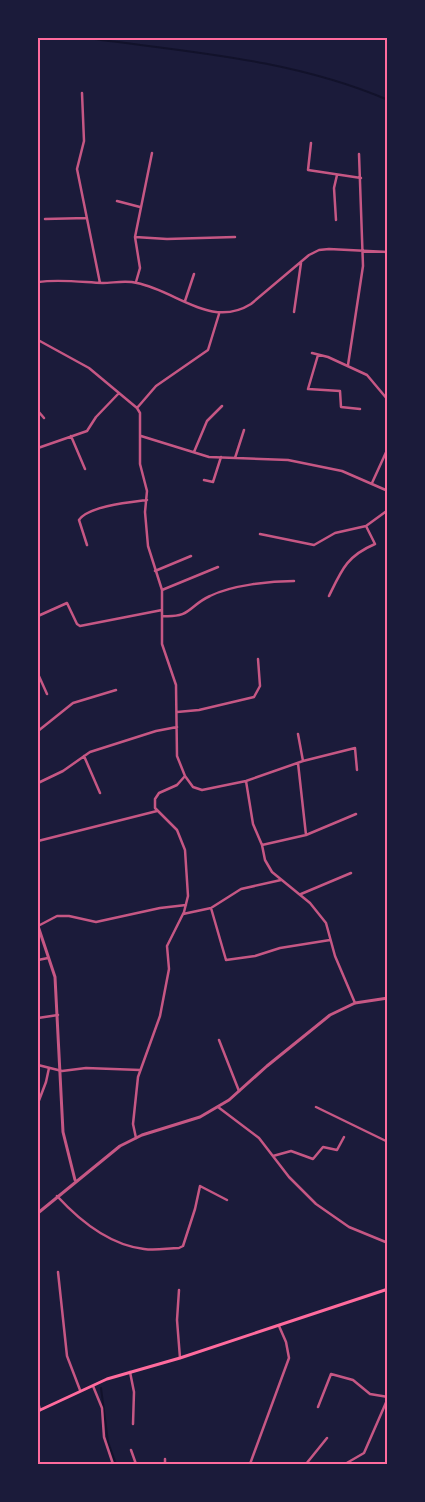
<svg xmlns="http://www.w3.org/2000/svg" width="425" height="1502" viewBox="0 0 425 1502" font-family="Literata,serif">
<style>
.lines{fill:none;stroke-linecap:round;stroke-linejoin:round}
.stream{stroke:#12122b;stroke-width:2}
.minor{stroke:#c65784;stroke-width:2.5}
.tertiary{stroke:#c65784;stroke-width:3}
.secondary{stroke:#ff6b9d;stroke-width:3}
.neatline{fill:none;stroke:#ff6b9d;stroke-width:2}
</style>
<rect width="100%" height="100%" fill="#1b1b3a"/>
<g class="lines">
<path class="stream" d="M87 38C188 52 293 59 388 100
M101 1388 108 1442 116 1464"/>
<path class="minor" d="M82 93 84 141 77 169 100 283
M311 143 308 170 361 178
M117 201 140 207
M45 219 87 218
M336 220 334 188 337 175
M135 237 167 239 235 237
M38 282C59 279 81 282 103 283 113 283 126 280 137 283 177 291 211 329 251 304L309 255 319 250 329 249 388 252
M136 282 140 268 135 237 152 153
M185 301 194 274
M294 312 301 263
M38 340 89 368 137 408 140 413V464L147 491 145 512 148 546 162 590V644L176 685 177 756 185 776 193 787 202 790 246 781 303 761 355 748 357 770
M312 353 328 357 367 375 388 400
M318 355 308 389 340 391 341 407 360 409
M348 365 363 266 359 154
M137 408 156 386 208 350 219 314
M38 411 44 418
M71 436 85 469
M141 436 209 457 288 460 342 471 388 491
M38 448 87 431 96 417 119 393
M194 452 207 421 222 406
M235 458 244 430
M204 480 213 482 221 457
M372 483 388 448
M260 534 314 545 335 533 366 526 388 510
M87 545 79 520C88 506 131 502 147 500
M155 571 191 556
M162 590 218 567
M329 596C342 569 347 556 375 544L366 526
M38 616 67 603 77 624 80 626 162 610
M162 616C192 618 188 606 210 596 232 585 271 581 294 581
M38 674 47 694
M177 712 199 710 254 697 260 686 258 659
M38 731 73 703 116 690
M298 734 303 761
M84 756 100 793
M298 763 306 835
M246 781 253 824 262 845 306 835 356 814
M38 783 63 771 90 752 156 731 177 727
M38 841 157 811
M262 845 265 860 272 872 310 903 326 923 335 956 355 1003
M301 894 351 873
M211 908 226 960 255 956 280 948 330 940
M183 914 211 908 241 889 281 880
M38 926 57 916H69L96 922 160 908 186 905
M38 960 48 958
M38 1018 58 1015
M219 1040 239 1091
M38 1065 62 1071 86 1068 140 1070
M38 1103 46 1082 49 1068
M218 1107 259 1138 289 1177 316 1204 349 1227 388 1243
M316 1107 388 1142
M136 1138 133 1124 138 1077 160 1016 169 969 167 946 184 912 188 896 185 850 177 830 155 808V799L159 793 177 785 185 776
M273 1156 291 1151 313 1159 323 1147 337 1150 344 1137
M57 1196C79 1220 110 1245 144 1249 156 1251 168 1248 179 1248L183 1246 195 1209 200 1186 227 1200
M58 1272 67 1356 80 1390
M179 1290 177 1320 180 1358
M130 1372 134 1392 133 1424
M93 1386 102 1408 104 1437 113 1464
M38 1402 40 1410
M318 1407 331 1374 353 1380 370 1394 388 1397
M131 1450 136 1464
M165 1459V1464
M250 1464 289 1358 286 1342 279 1326
M306 1464 327 1438
M345 1464 364 1453 388 1398"/>
<path class="tertiary" d="M38 926 55 977 63 1132 75 1180
M38 1213 120 1146 142 1135 200 1117 229 1100 267 1066 330 1015 355 1003 388 998"/>
<path class="secondary" d="M38 1411 107 1379 180 1358 388 1289"/>
</g>
<rect width="425" height="1502" fill="none" stroke="#1b1b3a" stroke-width="78"/>
<rect x="39" y="39" width="347" height="1424" class="neatline"/>
</svg>
